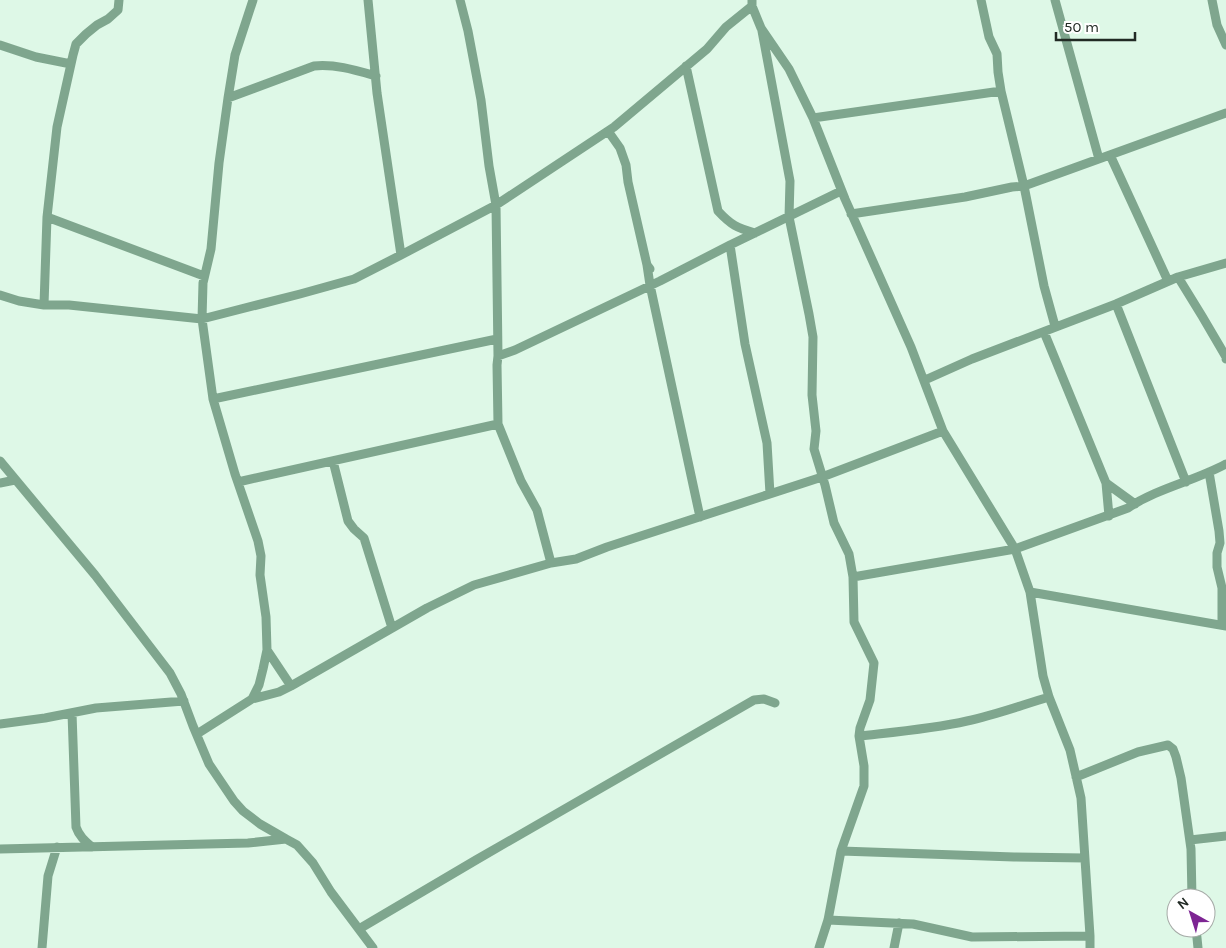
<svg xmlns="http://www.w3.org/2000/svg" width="1226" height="948" viewBox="0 0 1226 948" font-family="Karla,sans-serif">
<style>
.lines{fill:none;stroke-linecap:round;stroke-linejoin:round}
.minor{stroke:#7fa68e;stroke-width:9}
</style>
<rect width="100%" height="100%" fill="#def8e7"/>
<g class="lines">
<path class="minor" d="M368 0 377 93 401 255
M460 0 468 31 481 100 489 166 496 205 498 356 497 365 498 424 521 481 537 510 551 563
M752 0V6L761 28 789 69 813 118 845 199 911 347 943 431 1015 549 1030 592 1043 676 1049 697 1070 750 1081 798 1090 936V948
M981 0 989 37 997 54 998 72 1001 91 1024 186 1044 286 1055 326
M1055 0 1099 159
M1212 0 1217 25 1226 45
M762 31 790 181 789 217 809 314 813 337 812 395 816 431 814 449 825 485 834 523 849 554 853 577 854 622 874 663 870 700 860 728 859 736 864 766V786L841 851 828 920 819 948
M0 45 36 57 71 64
M686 66 718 211C731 225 737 228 755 233
M228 98 314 66C336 64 355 70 376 76
M813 118 1001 91
M608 131 620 148 626 165 628 182 647 265 650 269
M1110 155 1168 281
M851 214 965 197 1012 187 1024 186 1226 113
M47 217 204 276
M730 245 745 344 767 443 770 494
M647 265 650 285 700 517
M1178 277 1202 316 1226 357V359
M0 295 19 301 44 305H69L202 319 300 294 354 279 401 255 496 205 614 127 707 49 726 27 752 6
M1116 304 1186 482
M44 305 47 217 57 127 73 55 76 44 86 34 97 25 108 19 118 10 119 0
M1044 332 1106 483 1109 516
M498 356 515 350 660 281 730 245 841 191
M925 380 972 359 1116 304 1178 277 1226 263
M213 399 497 339
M0 461 95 575 170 673 181 694 193 726 209 764 234 801 243 811 260 824 286 839
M333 461 348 521 354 529 364 538 392 628
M1209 472 1219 531 1220 543 1217 553V567L1222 588V625
M238 482 498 424
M0 483 15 480
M1106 483 1135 504
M853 577 1015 549 1128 508C1158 488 1195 481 1226 464
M1030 592 1226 626
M267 650 291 686
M252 699 259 685 263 669 267 650 266 617 260 575 261 556 258 541 235 474 213 399 202 319 203 283 211 249 219 163 228 98 235 55 253 0
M72 713 76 827C79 836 85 841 92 847
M0 724 45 718 96 708 184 701
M197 734 252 699 279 692 291 686 427 608 474 585 551 563 576 559 607 547 822 477 943 431
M859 736C895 732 932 729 967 721 995 715 1022 705 1049 697
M1076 777 1138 752 1168 745 1173 749 1176 757 1181 778 1191 849 1192 898
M1190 840 1226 836
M0 849 248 843 286 839 297 845 313 863 331 892 373 948
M841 851 1014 857 1085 858
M828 920 913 924 972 937 1090 936
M1196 928 1198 948
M359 929 476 860 754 700 764 699 775 703
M42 948 48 876 57 847
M894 948 899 923"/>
</g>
<g transform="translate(1191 913) rotate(321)"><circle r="24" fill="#ffffff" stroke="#a6aaa7"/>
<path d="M0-4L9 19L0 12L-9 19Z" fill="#7d2593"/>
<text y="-8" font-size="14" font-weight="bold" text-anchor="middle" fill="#212a24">N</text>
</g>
<path d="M1056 32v8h79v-8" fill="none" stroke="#212a24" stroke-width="2.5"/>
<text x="1064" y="32" font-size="15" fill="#212a24" stroke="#ffffff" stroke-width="4" paint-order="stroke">50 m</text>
</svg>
